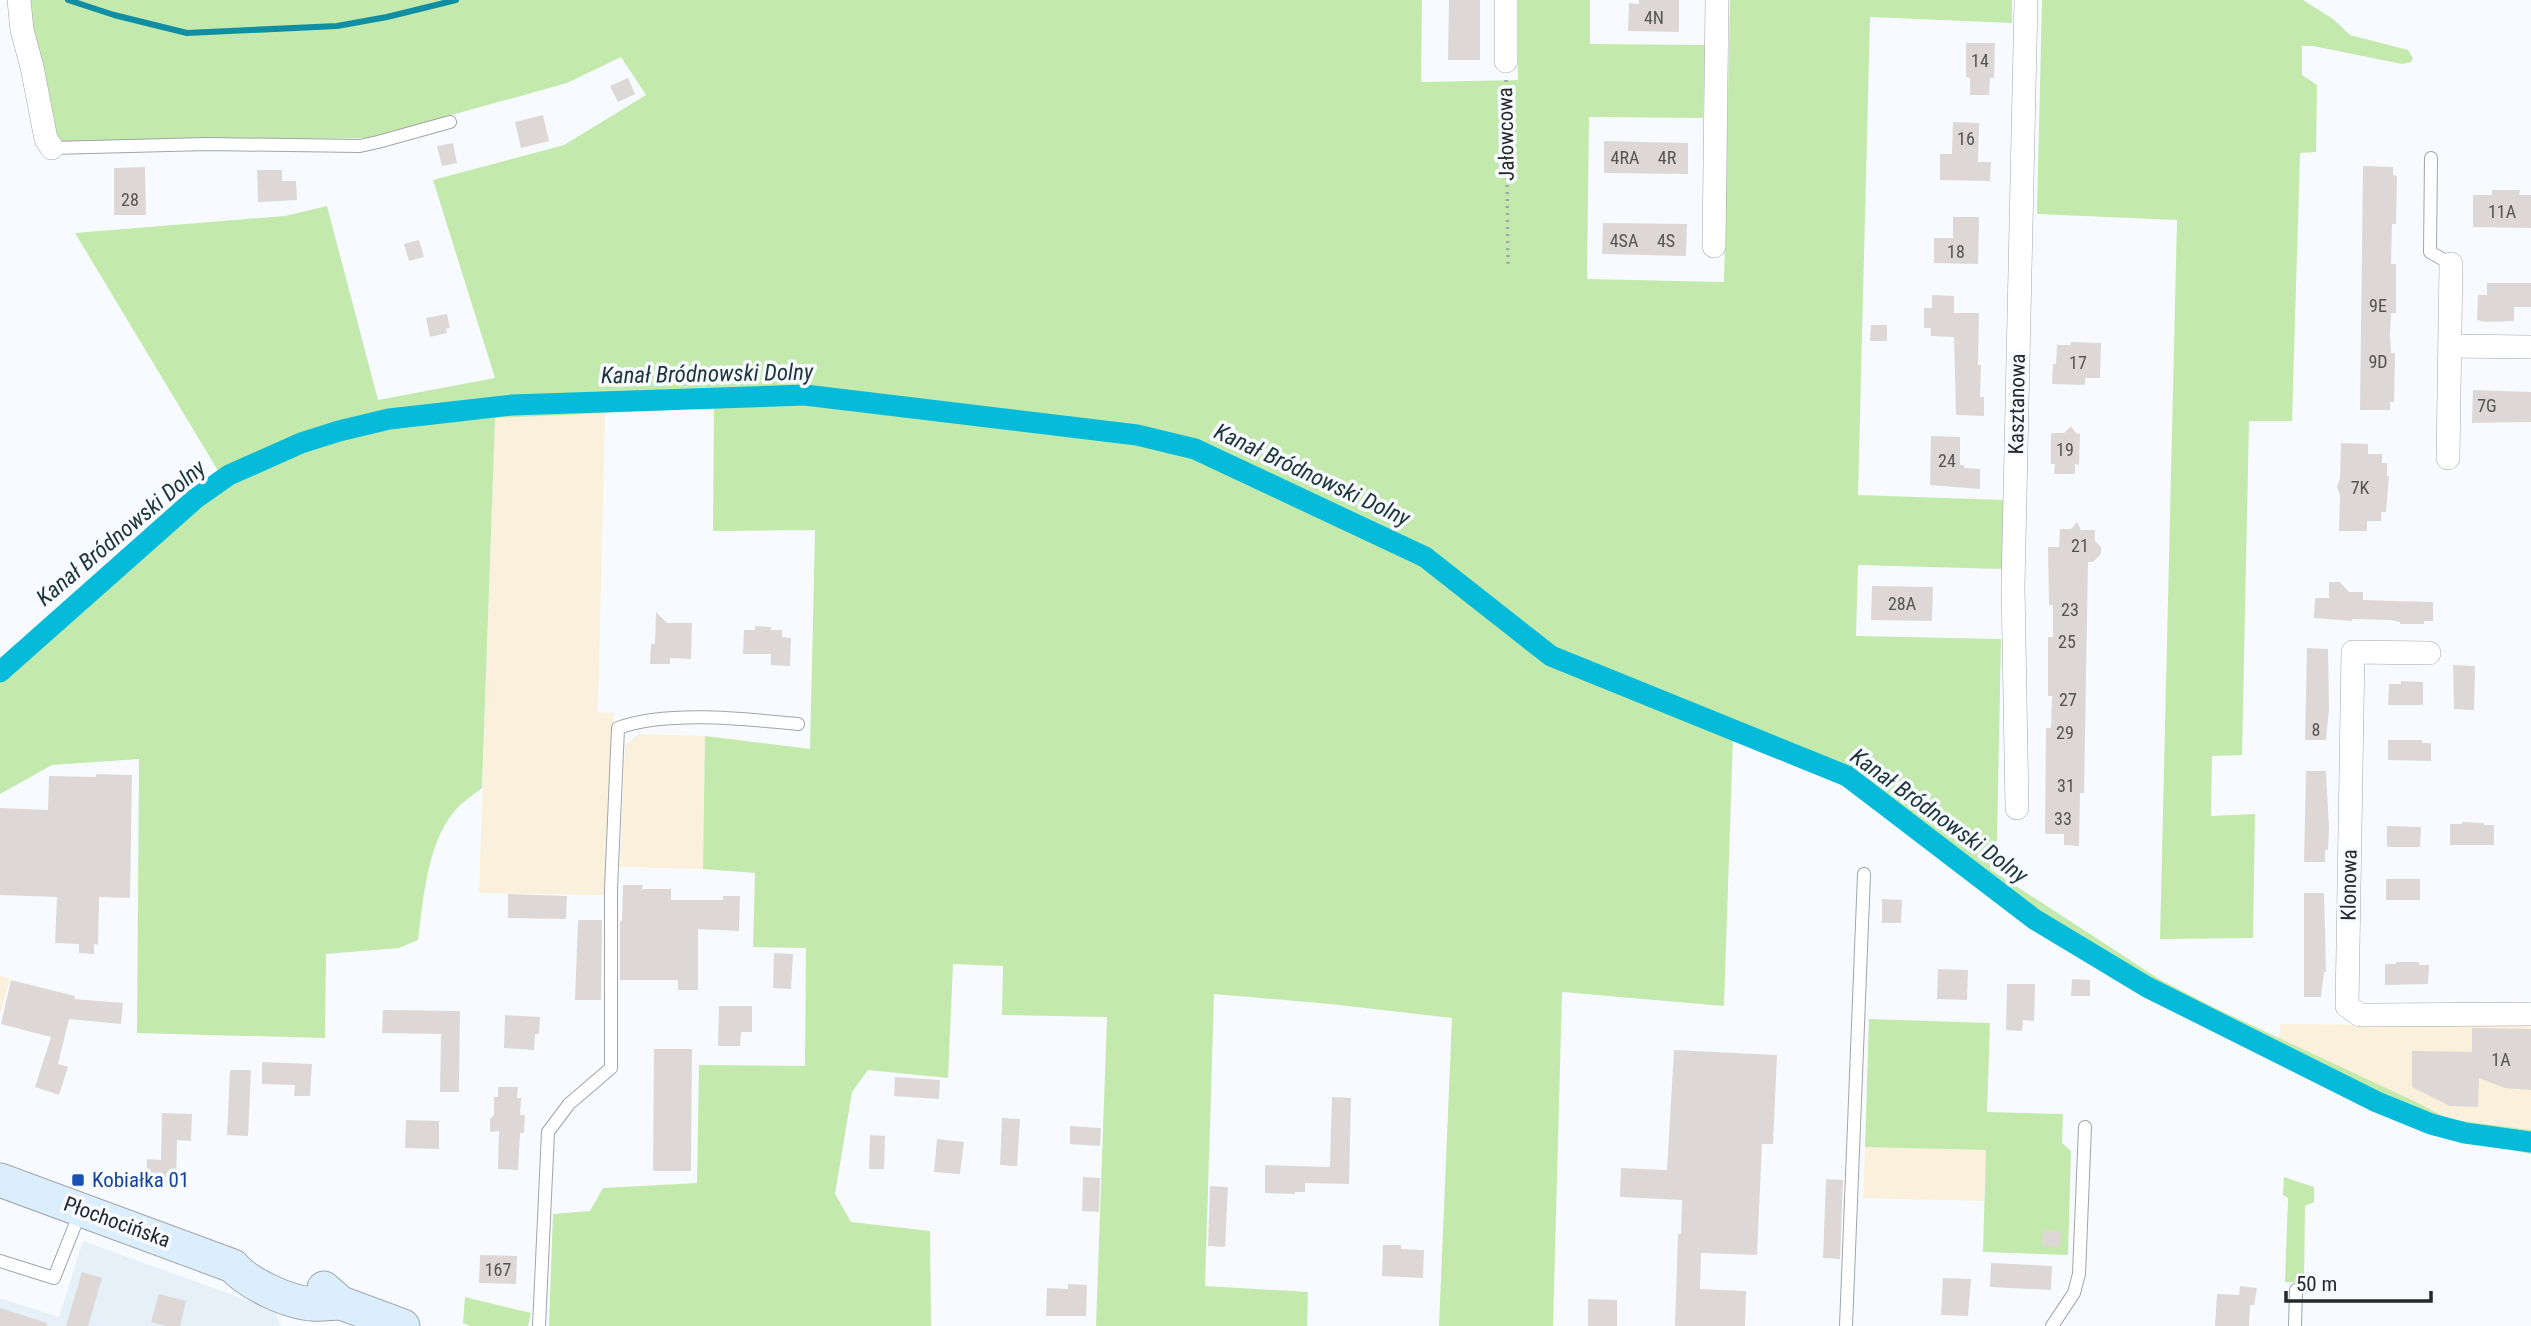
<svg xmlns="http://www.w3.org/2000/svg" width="2531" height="1326" viewBox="0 0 2531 1326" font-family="'Roboto Condensed',sans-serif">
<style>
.built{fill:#e5f0f9}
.industrial{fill:#faf0db}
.green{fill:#c4e9ac}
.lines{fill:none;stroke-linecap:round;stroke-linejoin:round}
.stream{stroke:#108fa4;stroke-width:6}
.canal{stroke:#06bbd9;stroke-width:21}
.building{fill:#ddd8d5}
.lane-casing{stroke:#a1a5a8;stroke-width:14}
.street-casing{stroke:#a1a5a8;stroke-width:24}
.secondary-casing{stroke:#a1a5a8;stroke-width:35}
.path{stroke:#a4a7aa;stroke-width:3.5;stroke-dasharray:2 5;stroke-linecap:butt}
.lane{stroke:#fff;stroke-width:12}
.street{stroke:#fff;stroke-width:23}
.secondary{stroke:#dbeefd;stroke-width:33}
.transit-dot{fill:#1a4fb4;stroke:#f7fbff;stroke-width:2.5}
.labels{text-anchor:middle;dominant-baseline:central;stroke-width:7;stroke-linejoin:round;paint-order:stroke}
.number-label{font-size:18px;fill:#545454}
.street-label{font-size:21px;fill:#262829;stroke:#f7fbff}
.transit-label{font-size:21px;fill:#164399;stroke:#f7fbff;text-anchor:start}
.water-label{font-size:23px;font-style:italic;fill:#1e363b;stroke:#f7fbff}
</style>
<rect width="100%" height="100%" fill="#f7fbff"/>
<path class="built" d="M83 1241 274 1310 281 1326H0V1298L59 1317Z"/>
<path class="industrial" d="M605 412 598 712 614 713 606 895 479 893 495 418Z
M639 734 705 736 703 869 620 867 625 745Z
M0 975 10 979 0 1014Z
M2280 1024 2531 1026V1130L2448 1119 2279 1038Z
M1865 1147 1986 1150 1984 1201 1863 1198Z"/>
<path class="green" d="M23 0H1422L1421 82 1518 80V0H1590V44L1705 45 1703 118 1589 117 1587 279 1724 282 1730 0H2012V23L1870 17 1858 495 2004 500 2003 569 1858 565 1856 636 2001 639 1997 840 1992 853 1990 869 2159 979 2215 1008 2418 1103 2448 1119 2531 1130V1154L2444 1135 2411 1124 2226 1037 2095 964 1993 896 1826 774 1733 737 1724 1006 1562 992 1553 1326H1439L1452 1018 1330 1004 1214 994 1205 1286 1308 1292 1307 1326H1096L1107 1017 1002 1015 1003 966 953 964 948 1078 868 1070 852 1092 835 1194 851 1222 930 1231 931 1326H549L553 1214 590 1211 603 1188 697 1183 699 1065 805 1066 806 948 753 947 755 873 703 869 705 736 810 749 815 530 713 531 714 408 495 418 482 788C475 794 467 799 460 805 427 838 424 896 418 940L399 948 326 954 325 1038 137 1033 139 759 52 765 0 794V659L220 474 75 233 285 216 327 206 378 400 495 378 433 180 564 145 646 95 621 57 567 83 369 138 59 142 53 141Z
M2042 0H2303L2333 19 2350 35 2408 50 2413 58 2411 62 2402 64 2313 46H2302V75L2317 85 2316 152 2300 153 2292 421H2249L2242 755 2212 756 2211 816 2255 814 2253 938 2160 939 2177 220 2037 214Z
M1869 1019 1990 1023 1987 1112 2063 1114 2062 1143 2071 1151 2068 1255 1983 1252 1986 1150 1865 1147Z
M2284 1177 2314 1187V1202L2305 1206 2304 1283 2285 1282 2288 1198 2283 1195Z
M465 1297 531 1313 528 1326H470L463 1323Z"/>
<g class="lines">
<path class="stream" d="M68 0 114 15 187 33 337 26 387 17 456 0"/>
<path class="canal" d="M0 672 195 499 229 475 301 443 339 431 389 419 512 405 805 395 1137 435 1195 449 1425 557 1551 656 1847 776 2034 919 2147 987 2377 1102 2431 1124 2465 1133 2531 1142"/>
</g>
<path class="building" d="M1449 0H1480V60H1448Z
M1639 0H1679V32L1628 31 1629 3 1639 4Z
M1966 43H1995L1994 78H1990L1989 95H1970V78L1966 77Z
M628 78 635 94 618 102 610 86Z
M543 115 549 141 521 148 515 122Z
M1953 122 1979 123 1978 162H1991L1990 181 1940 180V154H1952Z
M1604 141 1688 143V174L1604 173Z
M453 143 457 163 442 166 437 146Z
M2363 166 2393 167V175L2397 176 2396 224H2392L2391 264H2396V313H2391L2390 335 2391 353H2395L2394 402H2390V410H2360Z
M145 167 146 215H114V168Z
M257 170H282V181H296L297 200 258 202Z
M2492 190H2520L2519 195H2531V228L2473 227V195H2492Z
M1953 217H1979L1978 264 1934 263V238H1953Z
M1603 223 1687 224 1686 256 1602 254Z
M419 240 424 257 409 261 404 244Z
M2487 283H2531V307H2514V321L2486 322 2477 320 2478 295H2487Z
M1932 295 1954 296V313H1979L1978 365H1981L1980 397H1984V416L1956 415 1954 337 1931 336V328H1924V308H1932Z
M447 314 450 328 446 329 447 333 430 337 426 318Z
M1871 325H1887V341H1870Z
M2071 342 2101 343 2100 378H2085V385L2052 384 2053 364H2056L2057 345H2071Z
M2473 390 2531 392V422L2472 423Z
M2071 426 2076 433 2080 434 2079 465 2075 464V474H2054L2055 464H2051V433H2064Z
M1931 436 1960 437V465H1964V468L1980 469V489L1930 485Z
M2341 443 2368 444V454H2382V463H2387V476H2389L2386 512H2381V521H2367V531H2339L2340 495 2337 487 2340 478Z
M2077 522 2081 530H2095V541L2101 547V554L2093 562H2088L2084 793H2080L2079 846 2064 845V834H2045L2046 728H2051L2052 696H2048V637H2053V605H2049L2048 547H2059L2060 529H2071Z
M2329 582H2340L2349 592H2363V600L2433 602V621H2424V624H2400V622L2390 620 2352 619V621L2314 618 2315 598H2329Z
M1872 586 1933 587 1932 621 1871 620Z
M656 612 667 623H692L691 659 670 658V664H650L651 644H655Z
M755 626 771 627V630H782V637L791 638 790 666 771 665V654H743L744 630H755Z
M2307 648 2328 649 2329 709 2326 740H2305Z
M2453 665 2475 666 2474 710 2454 709Z
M2401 681 2423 682V705H2388L2389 684H2401Z
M2388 740H2422V743H2431V761L2388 760Z
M2306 771H2326L2329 828 2328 850H2325V862H2304Z
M96 774 132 775 130 898 99 897 98 945 94 944V954L79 953V944L55 943 57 897 0 895V808L48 810 49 776 96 777Z
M2462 822 2484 823V825H2494V845H2450V824H2462Z
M2387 826 2421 827 2420 847H2387Z
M2386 879H2420V900H2386Z
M623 885H643L642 889H671V900H723V896H740L739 931 698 929V990H678V980H620V921H622Z
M2304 893H2324L2326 972H2324L2321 997H2304Z
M508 894 567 896 566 919 508 918Z
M1882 899 1902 900 1901 923H1882Z
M578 920H602L601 1000H575Z
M774 953 793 954 791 989 773 988Z
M2396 962H2419V965H2429L2428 984 2385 985V964H2396Z
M1938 969 1968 970 1967 1000 1937 999Z
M2072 979 2090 980V996H2071Z
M11 980 75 996 74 999 123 1003 121 1024 69 1019 58 1064 68 1067 59 1095 35 1087 51 1037 1 1024Z
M2007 984H2035L2034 1021 2023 1020 2022 1031 2006 1030Z
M719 1006H752V1032H741L740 1046H718Z
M383 1010 460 1011 459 1092H440L441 1034 382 1033Z
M505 1015 540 1017 539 1034H535L534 1050 504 1048Z
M2472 1028 2531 1029V1090L2505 1088 2479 1078 2478 1107 2450 1106 2412 1087V1051L2472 1052Z
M654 1049H692L691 1171H653Z
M1674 1050 1777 1055 1773 1144H1762L1757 1255 1701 1253 1700 1289 1746 1291 1745 1326H1675L1678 1234H1681L1682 1200 1620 1197 1621 1168 1667 1170Z
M262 1062 312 1064 310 1096H294L295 1085 262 1084Z
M230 1070H251L248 1136 227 1135Z
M895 1077 940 1080 939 1099 894 1096Z
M498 1087H518L517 1098H521L520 1115H525L524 1133H520L518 1170 498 1169 499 1131 490 1132V1119L494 1115V1097H498Z
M1332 1097 1351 1098 1349 1184 1305 1183V1192H1295V1194L1265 1193V1165L1330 1167Z
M162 1113 192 1114 191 1141 177 1140 176 1189 147 1181V1159L161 1160Z
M1002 1118 1020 1119 1017 1166 1000 1165Z
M406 1120 439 1121V1149L405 1148Z
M1070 1126 1101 1128 1100 1146 1070 1144Z
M870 1135 885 1136 884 1169H869Z
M937 1139 964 1142 960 1174 934 1172Z
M1083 1177 1100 1178 1099 1212 1082 1211Z
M1826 1179 1843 1180 1840 1259 1823 1258Z
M1210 1186 1228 1187 1225 1247 1208 1246Z
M2043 1230 2061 1231 2060 1247 2042 1246Z
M1383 1245H1401V1249L1424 1250 1423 1278 1382 1276Z
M480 1255 517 1256 516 1284 479 1283Z
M1991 1263 2052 1266 2051 1290 1990 1287Z
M82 1272 102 1278 88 1326H66Z
M1943 1278 1971 1279 1968 1316 1941 1315Z
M1068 1284 1087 1285 1086 1316H1046L1047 1288 1068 1289Z
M2240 1286 2257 1288 2254 1305H2250L2249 1326H2215L2217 1294 2239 1295Z
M159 1294 186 1301 180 1326H166L151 1322Z
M1588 1299 1617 1300V1326H1588Z
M0 1308 47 1323 46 1326H0Z"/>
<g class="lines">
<g class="lane-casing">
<path id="lane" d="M52 148 207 144 360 146 378 142 450 122
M2431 158 2430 252 2451 264
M0 1261 54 1278 81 1210
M539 1326 548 1132 569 1104 611 1068V889L618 728C668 710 746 719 798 724
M1846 1326 1864 874
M2052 1326 2074 1293 2079 1274 2085 1127
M2295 1326 2296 1290"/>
</g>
<g class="street-casing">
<path id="street" d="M19 0 22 30 32 67 46 139 52 148
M1506 61V0
M1714 246 1717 0
M2450 346 2531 347
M2448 458 2451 264
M2429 653 2353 652 2347 1006 2360 1015H2370L2531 1014
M2017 808 2013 586 2026 0"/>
</g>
<g class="secondary-casing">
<path id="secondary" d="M0 1180 233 1266C247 1283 289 1303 313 1304 322 1305 332 1303 341 1303
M324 1288 341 1303 403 1326"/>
</g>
<path class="path" d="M1506 80 1508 267"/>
<use href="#lane" class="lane"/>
<use href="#street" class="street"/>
<use href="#secondary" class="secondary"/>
</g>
<rect class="transit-dot" x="71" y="1173" width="14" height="14" rx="3.5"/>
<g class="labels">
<g class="number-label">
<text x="1654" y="17">4N</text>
<text x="1980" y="60">14</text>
<text x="1966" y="138">16</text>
<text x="1625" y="157">4RA</text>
<text x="1667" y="157">4R</text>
<text x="130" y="199">28</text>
<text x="2502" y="211">11A</text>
<text x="1624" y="240">4SA</text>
<text x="1666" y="240">4S</text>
<text x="1956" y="251">18</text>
<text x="2378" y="305">9E</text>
<text x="2378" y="361">9D</text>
<text x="2078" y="362">17</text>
<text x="2487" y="405">7G</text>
<text x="2065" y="449">19</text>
<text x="1947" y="460">24</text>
<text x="2360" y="487">7K</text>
<text x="2080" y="545">21</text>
<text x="1902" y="603">28A</text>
<text x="2070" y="609">23</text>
<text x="2067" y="641">25</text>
<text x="2068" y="699">27</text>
<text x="2316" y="729">8</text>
<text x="2065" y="732">29</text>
<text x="2066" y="785">31</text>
<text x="2063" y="818">33</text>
<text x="2501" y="1059">1A</text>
<text x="498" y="1269">167</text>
</g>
<g class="street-label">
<text transform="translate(1506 134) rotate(-91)">Jałowcowa</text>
<text transform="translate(2017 404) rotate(-89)">Kasztanowa</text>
<text transform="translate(2349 885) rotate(-89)">Klonowa</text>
<text transform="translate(117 1222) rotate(20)">Płochocińska</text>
</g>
<g class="transit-label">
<text x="92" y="1180">Kobiałka 01</text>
</g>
<g class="water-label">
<text transform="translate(707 374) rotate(-1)">Kanał Bródnowski Dolny</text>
<text transform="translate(1312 475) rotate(25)">Kanał Bródnowski Dolny</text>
<text transform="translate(121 533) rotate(-40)">Kanał Bródnowski Dolny</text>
<text transform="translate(1939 816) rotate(36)">Kanał Bródnowski Dolny</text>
</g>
</g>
<path d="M2286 1291v10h145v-10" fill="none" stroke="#262829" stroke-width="3.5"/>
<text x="2296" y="1291" font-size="21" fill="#262829" stroke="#f7fbff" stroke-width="5" paint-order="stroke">50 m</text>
</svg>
